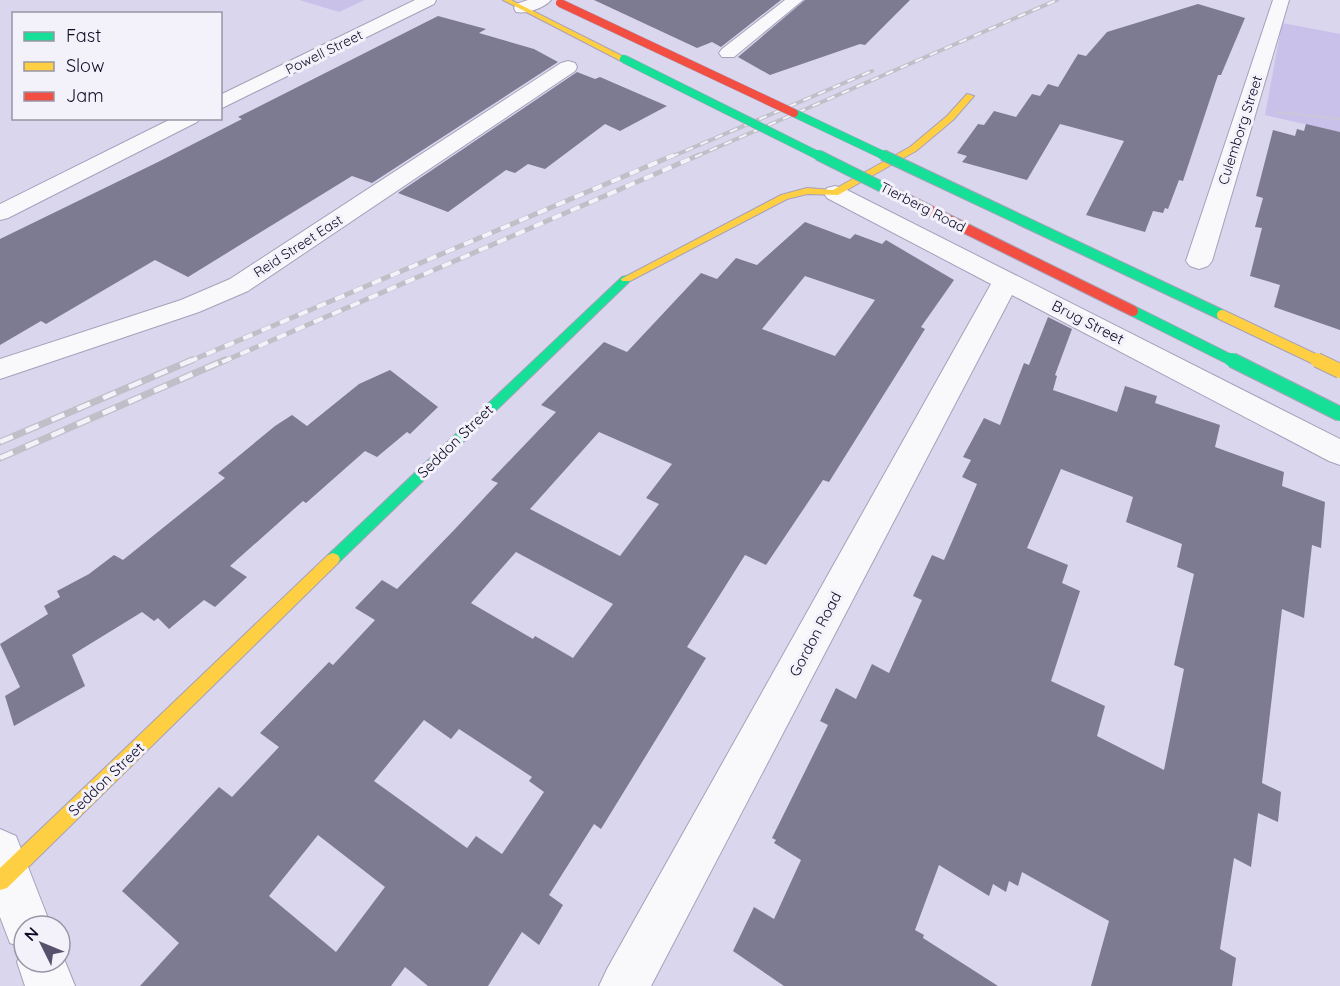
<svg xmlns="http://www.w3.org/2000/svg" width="1340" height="986" viewBox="0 0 1340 986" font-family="Quicksand,sans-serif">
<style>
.green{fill:#c9c1ea}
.building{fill:#7c7b92;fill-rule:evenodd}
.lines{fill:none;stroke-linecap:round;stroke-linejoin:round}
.street-casing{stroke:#a6a1b9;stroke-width:2}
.fast-casing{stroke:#a6a1b9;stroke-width:2}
.slow-casing{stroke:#a6a1b9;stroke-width:2}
.path{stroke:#cccad1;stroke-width:2;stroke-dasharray:4 1.5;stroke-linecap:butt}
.street{fill:#f9f9fc;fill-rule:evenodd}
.fast{fill:#16e098;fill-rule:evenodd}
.slow{fill:#ffcf43;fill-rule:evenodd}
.rail-far2-casing{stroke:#c0bfc7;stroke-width:4}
.rail-far1-casing{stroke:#c0bfc7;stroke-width:5}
.rail-casing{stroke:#c0bfc7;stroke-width:7}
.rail-far2{stroke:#f3f2fa;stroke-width:2;stroke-dasharray:8;stroke-linecap:butt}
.rail-far1{stroke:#f3f2fa;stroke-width:4;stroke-dasharray:10;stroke-linecap:butt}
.rail{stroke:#f3f2fa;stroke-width:4.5;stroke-dasharray:14;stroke-linecap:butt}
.fast-bridge-far2-casing{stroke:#a6a1b9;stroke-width:9;stroke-linecap:butt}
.fast-bridge-far1-casing{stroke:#a6a1b9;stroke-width:12;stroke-linecap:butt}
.fast-bridge-casing{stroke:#a6a1b9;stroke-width:16;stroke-linecap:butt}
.slow-bridge-far1-casing{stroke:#a6a1b9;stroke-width:12;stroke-linecap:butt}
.slow-bridge-casing{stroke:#a6a1b9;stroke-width:16;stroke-linecap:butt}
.jam-bridge-far1-casing{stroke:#a6a1b9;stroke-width:9;stroke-linecap:butt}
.jam-bridge-casing{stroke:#a6a1b9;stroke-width:12;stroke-linecap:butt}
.fast-bridge-far2{stroke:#16e098;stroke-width:8}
.fast-bridge-far1{stroke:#16e098;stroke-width:10}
.fast-bridge{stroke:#16e098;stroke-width:14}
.slow-bridge-far1{stroke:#ffcf43;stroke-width:10}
.slow-bridge{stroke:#ffcf43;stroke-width:14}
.jam-bridge-far1{stroke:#f24e42;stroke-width:8}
.jam-bridge{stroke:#f24e42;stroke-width:10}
.labels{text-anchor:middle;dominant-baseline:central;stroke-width:6;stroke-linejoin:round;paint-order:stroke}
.far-street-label{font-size:14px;fill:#120a25;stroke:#f3f2fa}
.street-label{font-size:15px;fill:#120a25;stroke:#f3f2fa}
</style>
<rect width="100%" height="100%" fill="#dad6ee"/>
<path class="green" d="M299 0H365L339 12Z
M1282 23 1340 34V132L1265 115Z"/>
<path class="building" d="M594 0H781L721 47 712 42 697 48Z
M805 0H910L865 45 860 44 770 75 738 57Z
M1198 4 1245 18 1221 75H1218L1183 181 1179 180 1168 209 1165 208 1163 213 1153 211 1145 232 1086 215 1124 141 1060 124 1027 180 962 162 967 156 957 153 978 124 984 125 994 111 1016 117 1032 94 1040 96 1048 84 1058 87 1078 54 1086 56 1107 32Z
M438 16 486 29 479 33 534 49 558 62 372 183 352 176 188 277 155 260 46 324 41 321 0 345V239L158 162 242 119 238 117Z
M577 72 595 79 600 77 667 106 620 131 605 124 545 169 528 164 515 173 506 170 448 212 398 193Z
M1306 124 1340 132V330L1274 307 1280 285 1250 276 1262 228 1255 227 1263 198 1256 196 1273 130 1295 136 1297 129 1304 131Z
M805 222 850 239 855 234 882 244 886 240 954 280 921 327 925 329 829 482 823 480 766 565 745 555 687 647 706 658 601 829 594 824 549 895 563 905 539 945 522 932 488 986H428L405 967 391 986H140L179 943 122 891 219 787 232 797 279 747 260 733 329 662 333 665 375 620 355 608 382 580 397 589 455 529 498 483 491 480 556 412 541 405 604 342 627 352 701 273 717 279 736 258 757 265ZM805 276 875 300 835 356 762 329ZM599 432 672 464 646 498 659 504 620 556 530 509ZM516 552 613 604 573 658 535 636 533 639 471 603ZM424 720 451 739 459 729 532 777 529 781 544 792 502 854 476 836 467 848 374 781ZM318 835 385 887 336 952 269 896Z
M1048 317 1072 329 1055 375 1057 376 1053 390 1117 412 1125 386 1157 396 1155 403 1220 425 1215 447 1284 472 1282 486 1325 502 1321 548 1312 545 1304 618 1282 609 1262 783 1281 792 1278 822 1258 813 1251 867 1234 858 1220 949 1236 958 1232 986H1091L1109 921 1022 872 1018 886 1009 881 1006 892 993 884 989 896 939 865 915 930 924 935 923 938 998 986H784L733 951 754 907 774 919 801 860 774 843 776 840 772 838 828 725 820 721 836 688 856 699 872 664 889 673 922 600 913 596 932 555 944 560 977 484 962 477 971 460 963 457 984 418 1000 425 1024 363 1029 365ZM1061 469 1133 497 1126 522 1182 544 1177 567 1194 574 1174 665 1184 669 1164 770 1097 736 1105 706 1051 681 1080 591 1062 583 1068 565 1027 548Z
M390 370 438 407 410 434 407 432 377 457 365 451 306 503 303 501 230 566 247 577 215 607 204 600 169 629 158 618 154 621 142 612 72 655 85 686 14 726 5 696 20 687 0 644 48 614 44 606 60 597 57 591 89 574 114 555 123 560 225 478 218 473 275 426 292 415 307 426 359 384Z"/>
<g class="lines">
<g class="street-casing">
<path id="street" d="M415 0H436L434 4 220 109V95Z
M528 0H551C544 8 527 14 516 12L514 8 516 4Z
M785 0H803L734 57H722L719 53 722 49Z
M1273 0H1289L1212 261 1208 266 1199 269 1190 266 1186 261Z
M568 61 575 63 577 67 575 71 248 291 199 312 0 379V359L181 300 230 279 561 63Z
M173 118H200L197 122 8 218 0 220V204Z
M835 186 843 188 1340 439V465L1329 461 1012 295 651 986H599L607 969 991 284 827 198 824 193 827 188Z
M0 829 16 836 51 926H24V962H60V949L75 986H25L17 962 23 948 10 943 0 917Z"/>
</g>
<g class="fast-casing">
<path id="fast" d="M626 276 630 277V281L338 563 333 565 328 563 326 559 328 555 622 277Z"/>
</g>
<g class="slow-casing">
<path id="slow" d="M503 0H511L628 59 621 61Z
M967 94 974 96 953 120 916 151 838 195 807 194 787 199 630 281H622L621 279 781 195 807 188 833 190 910 147 947 116Z
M333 553 338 555 340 559 338 563 7 888 0 890V868L328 555Z"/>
</g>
<path class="path" d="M1277 112 1340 119"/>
<use href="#street" class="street"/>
<use href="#fast" class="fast"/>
<use href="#slow" class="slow"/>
<g class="rail-far2-casing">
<path id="rail-far2" d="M671 157 872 71
M695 157 1057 0"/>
</g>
<g class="rail-far1-casing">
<path id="rail-far1" d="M188 362 674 155
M222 362 699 155"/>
</g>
<g class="rail-casing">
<path id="rail" d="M0 442 192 360
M0 458 225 360"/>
</g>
<use href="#rail-far2" class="rail-far2"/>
<use href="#rail-far1" class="rail-far1"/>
<use href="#rail" class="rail"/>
<g class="fast-bridge-far2-casing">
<path id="fast-bridge-far2" d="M624 59 821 157
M794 113 887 157"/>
</g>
<g class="fast-bridge-far1-casing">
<path id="fast-bridge-far1" d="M818 155 900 196
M883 155 1222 315
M1133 311 1235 362"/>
</g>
<g class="fast-bridge-casing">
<path id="fast-bridge" d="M1232 360 1340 414"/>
</g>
<g class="slow-bridge-far1-casing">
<path id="slow-bridge-far1" d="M1222 315 1321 362"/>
</g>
<g class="slow-bridge-casing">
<path id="slow-bridge" d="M1317 360 1340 371"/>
</g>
<g class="jam-bridge-far1-casing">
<path id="jam-bridge-far1" d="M560 3 794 113"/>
</g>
<g class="jam-bridge-casing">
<path id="jam-bridge" d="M900 196 1133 311"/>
</g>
<use href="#fast-bridge-far2" class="fast-bridge-far2"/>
<use href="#fast-bridge-far1" class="fast-bridge-far1"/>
<use href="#fast-bridge" class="fast-bridge"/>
<use href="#slow-bridge-far1" class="slow-bridge-far1"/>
<use href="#slow-bridge" class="slow-bridge"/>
<use href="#jam-bridge-far1" class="jam-bridge-far1"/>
<use href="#jam-bridge" class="jam-bridge"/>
</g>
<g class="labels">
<g class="far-street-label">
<text transform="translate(324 52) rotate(-26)">Powell Street</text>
<text transform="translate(1240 130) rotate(-72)">Culemborg Street</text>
<text transform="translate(923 207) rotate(27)">Tierberg Road</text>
<text transform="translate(298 246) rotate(-33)">Reid Street East</text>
</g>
<g class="street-label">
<text transform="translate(1088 322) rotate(27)">Brug Street</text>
<text transform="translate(455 441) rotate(-44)">Seddon Street</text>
<text transform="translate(815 634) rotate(-62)">Gordon Road</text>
<text transform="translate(106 779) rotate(-44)">Seddon Street</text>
</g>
</g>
<rect x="12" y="12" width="210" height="108" fill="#f3f2fa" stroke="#9995a5" stroke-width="1.5"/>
<rect x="24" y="32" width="30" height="9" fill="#16e098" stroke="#9995a5" stroke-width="1.5"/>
<text x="66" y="42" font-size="18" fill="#120a25">Fast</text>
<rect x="24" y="62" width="30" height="9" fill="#ffcf43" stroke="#9995a5" stroke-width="1.5"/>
<text x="66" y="72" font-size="18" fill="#120a25">Slow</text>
<rect x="24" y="92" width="30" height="9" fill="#f24e42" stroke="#9995a5" stroke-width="1.5"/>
<text x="66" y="102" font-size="18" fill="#120a25">Jam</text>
<g transform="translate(42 944) rotate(313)"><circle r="28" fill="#f3f2fa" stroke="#9995a5" stroke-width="1.5"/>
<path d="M0-4.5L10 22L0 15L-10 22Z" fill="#58516b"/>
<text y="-9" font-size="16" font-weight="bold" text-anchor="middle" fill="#120a25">N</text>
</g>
</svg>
